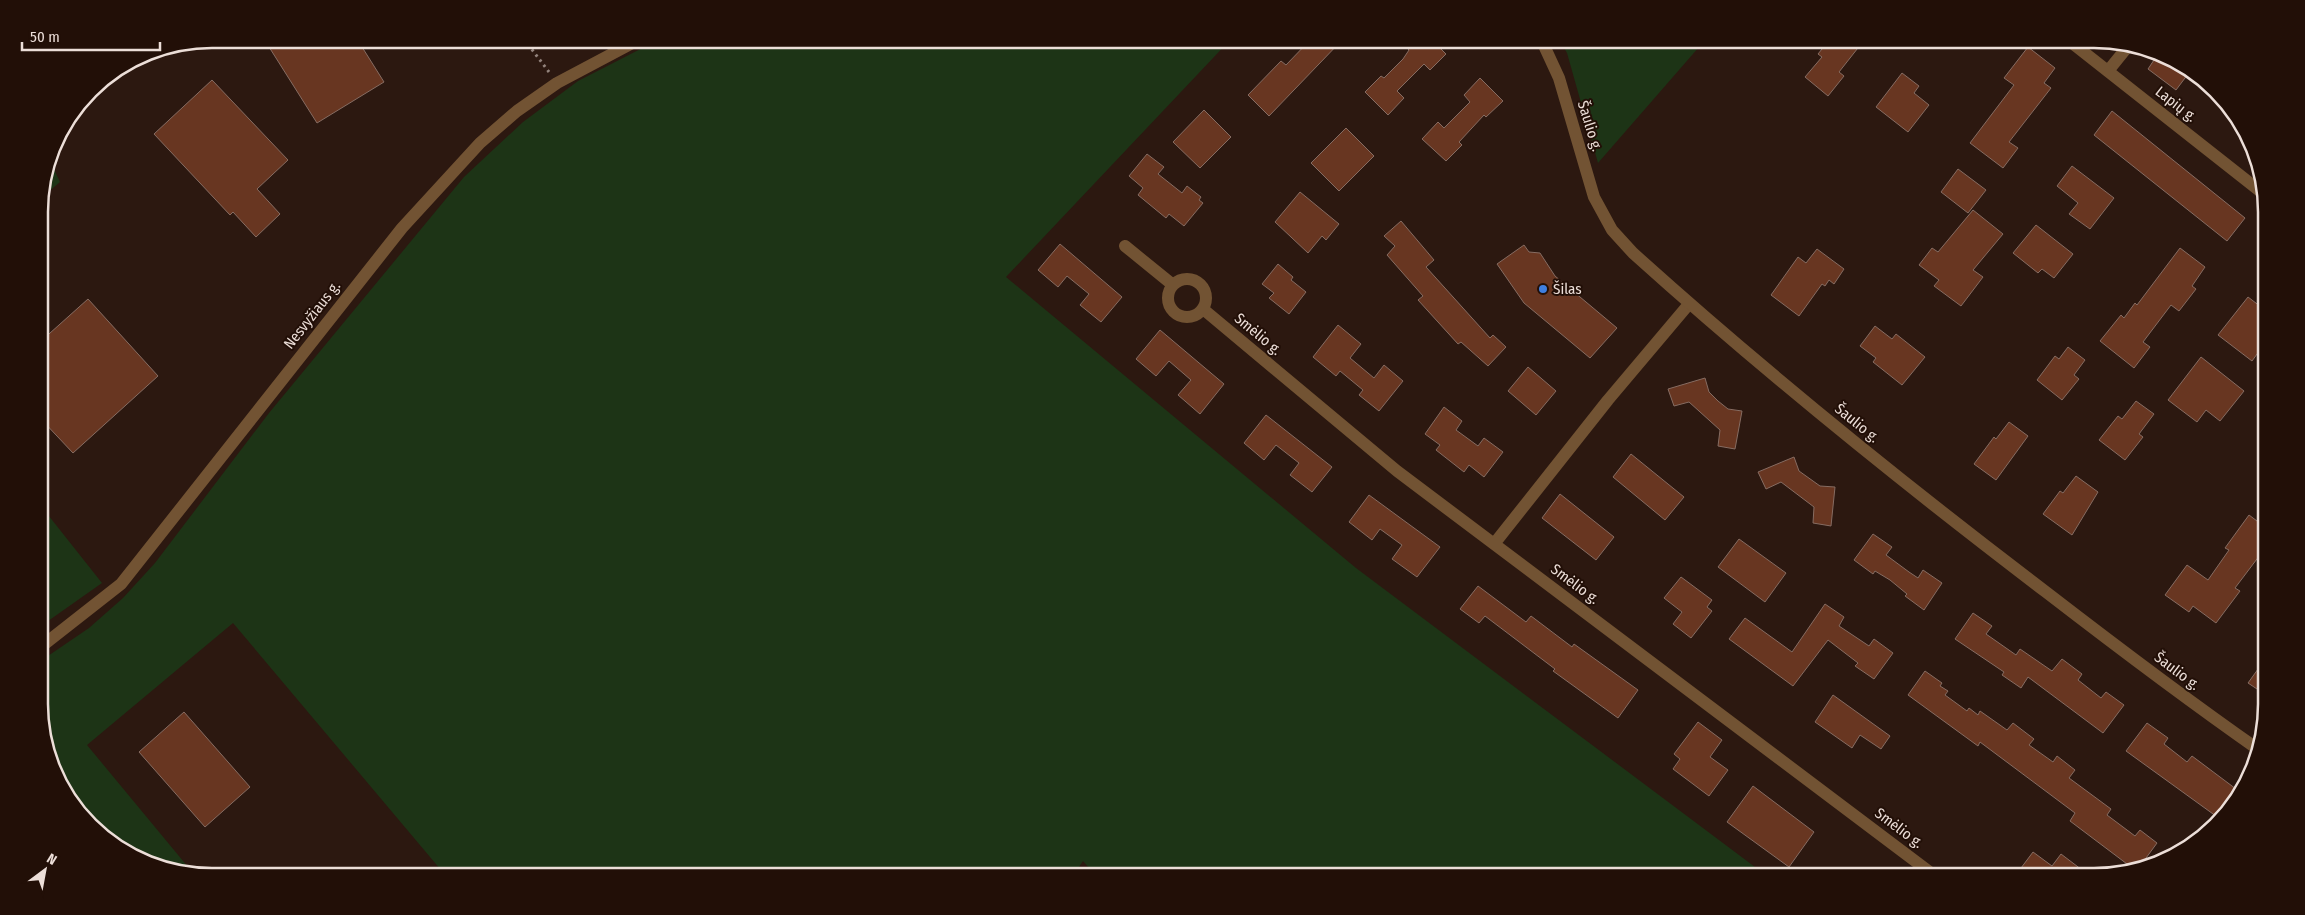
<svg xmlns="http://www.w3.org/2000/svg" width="2305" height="915" viewBox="0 0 2305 915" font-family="'Fira Sans Condensed',sans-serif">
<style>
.green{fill:#1d3416}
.building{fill:#683621;stroke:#866c62}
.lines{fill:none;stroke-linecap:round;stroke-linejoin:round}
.path{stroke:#93837c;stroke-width:3;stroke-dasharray:2.5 4;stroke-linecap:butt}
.minor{stroke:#725333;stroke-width:12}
.tertiary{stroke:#725333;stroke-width:12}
.shop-dot{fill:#3f7fe0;stroke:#220f07;stroke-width:2}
.labels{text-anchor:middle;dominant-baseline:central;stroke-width:4;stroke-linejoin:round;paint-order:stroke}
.street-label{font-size:15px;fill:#ecded8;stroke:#220f07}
.poi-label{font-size:15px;fill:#ecded8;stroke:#220f07;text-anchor:start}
.rim{fill:none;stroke:#ecded8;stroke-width:2.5}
</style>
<rect width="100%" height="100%" fill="#2c1810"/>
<path class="green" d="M660 39H1231L1006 277 1356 568 1767 876H1096L1083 861 1073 876H446L233 623 87 745 193 873 156 867 81 817 42 737V660L89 628 123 598 155 563 269 413 464 177 523 122 578 81Z
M1559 39H1706L1598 163 1567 53Z
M50 161 60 182 39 200Z
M41 506 102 583 41 626Z"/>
<path class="building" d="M264 39H357L384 82 317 123Z
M1311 39H1343L1269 116 1248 95 1281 61 1286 65Z
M1416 39H1431L1446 54 1430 70 1424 64 1397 91 1404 98 1388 115 1365 92 1381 76 1384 78 1403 59 1409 50 1407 48Z
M1830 39H1865L1839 72 1844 76 1828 96 1805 77 1822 57 1818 54Z
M2028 47 2055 68 2044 83 2051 88 2009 142 2018 148 2003 168 1970 143 2014 85 2004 78Z
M2158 54 2188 74 2176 90 2148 69Z
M1902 73 1919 86 1914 93 1929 105 1908 132 1876 107Z
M1480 78 1503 101 1486 117 1484 115 1459 142 1462 145 1446 161 1422 139 1438 122 1444 128 1470 102 1464 95Z
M212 80 288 160 257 189 280 214 256 237 233 212 230 215 154 134Z
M1204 110 1231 137 1200 168 1173 142Z
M2112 111 2245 218 2227 241 2094 135Z
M1346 128 1374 156 1339 191 1311 163Z
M1147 154 1164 167 1158 174 1182 193 1187 186 1201 197 1199 200 1203 203 1184 226 1169 214 1166 218 1138 195 1143 188 1129 176Z
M2072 166 2114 198 2090 229 2069 214 2078 203 2057 186Z
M1958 169 1986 190 1968 213 1941 192Z
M1300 192 1339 224 1326 240 1322 236 1308 253 1275 222Z
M1973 210 2003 234 1973 270 1983 277 1961 306 1934 286 1939 280 1919 265 1932 248 1938 252Z
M1401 221 1434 260 1426 267 1490 338 1493 335 1506 347 1488 366 1461 342 1458 344 1418 300 1423 296 1387 255 1395 246 1384 236Z
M2036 225 2073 254 2054 278 2042 269 2038 273 2013 253Z
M1060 244 1122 297 1101 322 1080 305 1089 294 1067 276 1058 287 1038 270Z
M1524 245 1529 252 1540 253 1555 276 1617 328 1590 358 1524 303 1497 264Z
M2180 248 2205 267 2192 286 2196 289 2179 311 2171 305 2143 342 2150 347 2134 368 2100 341 2121 315 2124 318 2135 303 2137 305Z
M1817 249 1844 269 1834 284 1829 280 1825 286 1822 284 1799 316 1771 295 1798 257 1806 263Z
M1278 264 1293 277 1291 280 1306 292 1289 314 1269 298 1274 293 1262 284Z
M2248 297 2265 310V343L2252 361 2218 335Z
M88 299 158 376 73 453 40 418V342Z
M1338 325 1361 344 1350 358 1374 378 1384 365 1403 381 1379 411 1359 395 1363 390 1340 371 1336 376 1313 357Z
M1875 326 1892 339 1896 334 1925 357 1902 385 1873 362 1876 358 1860 346Z
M1160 330 1224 384 1200 414 1178 395 1191 380 1169 361 1156 376 1136 359Z
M2068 347 2085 360 2074 375 2079 379 2062 400 2037 380 2055 356 2059 359Z
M2201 357 2244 391 2220 421 2206 410 2197 422 2168 400Z
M1528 367 1556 391 1536 415 1508 391Z
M1705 378 1709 392 1718 401 1728 409 1742 411 1735 449 1718 446 1720 430 1689 402 1674 406 1668 389Z
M2136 401 2154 414 2139 434 2143 437 2125 460 2099 440 2118 416 2122 419Z
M1444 407 1462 421 1456 430 1478 446 1484 438 1503 452 1484 477 1469 465 1464 472 1436 450 1440 445 1425 434Z
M1266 415 1332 467 1312 492 1290 475 1299 463 1276 445 1264 460 1244 443Z
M2009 422 2028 436 1996 480 1974 464 1994 437 1996 439Z
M1631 454 1684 497 1665 520 1613 477Z
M1794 457 1799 471 1820 486 1835 487 1831 526 1813 523 1814 507 1781 482 1766 489 1758 472Z
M2076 476 2098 492 2072 535 2043 514 2060 491 2063 493Z
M1560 494 1614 537 1596 560 1542 518Z
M1369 495 1440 547 1417 577 1392 559 1402 545 1380 529 1372 540 1349 522Z
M2266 508V547L2235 588 2240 591 2216 623 2193 606 2189 612 2165 595 2187 565 2208 580 2229 550 2225 548 2249 515 2257 521Z
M1873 534 1892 547 1886 555 1909 572 1918 578 1923 570 1942 583 1924 610 1905 596 1907 594 1890 580 1875 571 1873 574 1854 560Z
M1739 539 1786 573 1765 602 1718 567Z
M1681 577 1712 600 1707 607 1712 611 1691 638 1673 624 1682 612 1664 598Z
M1478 586 1526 622 1531 616 1572 647 1574 644 1638 690 1618 718 1553 671 1555 669 1485 616 1479 623 1460 609Z
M1825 604 1844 617 1839 626 1869 646 1874 639 1893 653 1874 679 1855 666 1858 663 1828 640 1793 686 1729 639 1745 618 1792 652Z
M1973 613 1992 626 1986 634 2016 655 2020 649 2052 671 2062 659 2082 674 2078 680 2101 698 2106 692 2124 705 2103 733 2028 677 2021 688 2002 675 2004 672 1955 639Z
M2266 658V695L2248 683Z
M1925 671 1942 683 1940 686 1948 691 1945 695 1967 711 1969 708 1978 715 1980 711 2007 730 2013 723 2034 739 2029 745 2053 762 2057 756 2075 770 2069 778 2111 809 2107 815 2135 836 2140 830 2157 843 2138 869 2135 870 2070 821 2075 813 1980 742 1978 746 1908 695Z
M1833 695 1890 736 1881 749 1860 735 1852 748 1815 722Z
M184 712 250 787 205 827 139 752Z
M1698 722 1722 740 1710 757 1728 770 1709 796 1673 769 1680 759 1674 754Z
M2147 723 2168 738 2164 744 2187 762 2192 756 2240 792 2231 808 2220 819 2126 751Z
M1753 786 1814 832 1789 867 1727 822Z
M2033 852 2052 866 2061 854 2090 876H2015Z"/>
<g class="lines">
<path class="path" d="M524 39 549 72"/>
<path class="minor" d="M2067 39 2265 195
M2108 71 2129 45
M1125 246 1173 285
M1168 298a19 19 0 1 1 38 0a19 19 0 1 1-38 0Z
M1203 309 1397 471 1935 876
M1494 544 1608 400 1689 304"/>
<path class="tertiary" d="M1541 39 1559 78 1594 197 1612 230 1633 253C1765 372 1904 484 2046 592 2116 646 2186 699 2259 750
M42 646 121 584 402 228 480 143 517 111 557 83 640 39"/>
</g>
<circle class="shop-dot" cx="1543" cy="289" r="5"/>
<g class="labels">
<g class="street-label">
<text transform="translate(2176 104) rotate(38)">Lapių g.</text>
<text transform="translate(1590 126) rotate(73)">Šaulio g.</text>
<text transform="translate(312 315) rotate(-52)">Nesvyžiaus g.</text>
<text transform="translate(1258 334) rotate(40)">Smėlio g.</text>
<text transform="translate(1857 423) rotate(39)">Šaulio g.</text>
<text transform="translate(1575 584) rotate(37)">Smėlio g.</text>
<text transform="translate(2177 671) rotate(37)">Šaulio g.</text>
<text transform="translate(1899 828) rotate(37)">Smėlio g.</text>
</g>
<g class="poi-label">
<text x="1553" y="289">Šilas</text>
</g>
</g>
<path d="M0 0H2305V915H0ZM212 48H2094A164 164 0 0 1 2258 212V704A164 164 0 0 1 2094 868H212A164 164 0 0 1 48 704V212A164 164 0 0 1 212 48Z" fill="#220f07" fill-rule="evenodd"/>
<path class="rim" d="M212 48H2094A164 164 0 0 1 2258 212V704A164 164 0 0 1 2094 868H212A164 164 0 0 1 48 704V212A164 164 0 0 1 212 48Z"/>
<g transform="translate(45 870) rotate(32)" stroke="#220f07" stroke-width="4" paint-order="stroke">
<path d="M0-4L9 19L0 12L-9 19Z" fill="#ecded8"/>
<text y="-8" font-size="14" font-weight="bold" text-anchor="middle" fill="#ecded8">N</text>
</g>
<path d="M22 42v8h138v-8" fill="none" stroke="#ecded8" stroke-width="2.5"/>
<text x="30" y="42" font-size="15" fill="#ecded8" stroke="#220f07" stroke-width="4" paint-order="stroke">50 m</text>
</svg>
